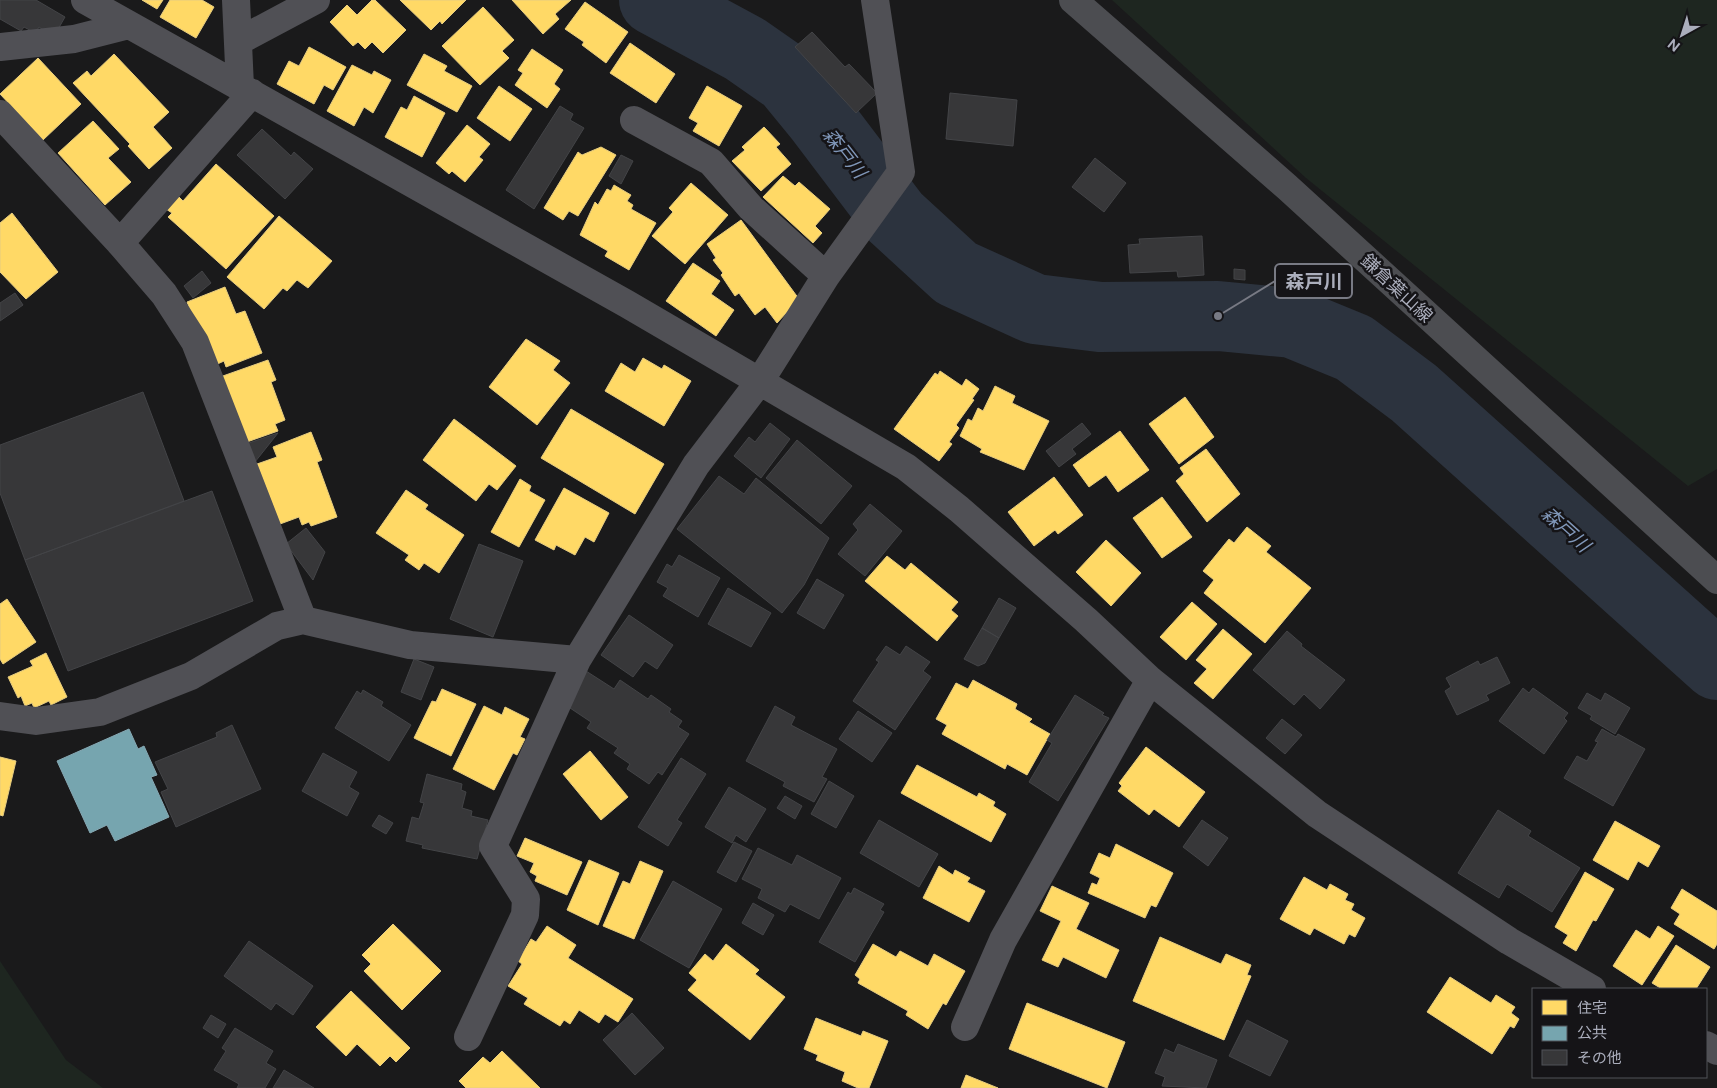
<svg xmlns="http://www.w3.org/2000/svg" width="1717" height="1088" viewBox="0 0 1717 1088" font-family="'Public Sans','Noto Sans JP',sans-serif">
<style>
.green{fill:#1e2620}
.homes{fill:#ffd966;stroke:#e6cc80}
.public{fill:#76a5af;stroke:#86a8b3}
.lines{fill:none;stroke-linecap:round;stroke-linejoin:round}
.river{stroke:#2c333e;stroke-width:70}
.building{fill:#373739;stroke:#434447}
.minor{stroke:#505055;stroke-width:28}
.major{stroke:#4c4d51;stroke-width:28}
.labels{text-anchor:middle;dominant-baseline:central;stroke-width:5;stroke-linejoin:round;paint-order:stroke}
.street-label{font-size:18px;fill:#abaebc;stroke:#151417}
.water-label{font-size:19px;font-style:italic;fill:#8097b9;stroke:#151417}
.leader{fill:none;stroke:#787a84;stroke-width:2}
.callout-dot{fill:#787a84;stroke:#151417;stroke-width:2}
.callout{fill:#151417;stroke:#787a84;stroke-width:2}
.callout-label{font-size:19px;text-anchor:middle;font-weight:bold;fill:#abaebc}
</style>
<rect width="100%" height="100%" fill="#1a1a1b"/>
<path class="green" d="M1112 0H1717V469L1688 486 1306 178Z
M0 961 66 1060 103 1088H0Z"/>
<path class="homes" d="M142 0H163L157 9Z
M170 0H202L214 7 196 38 160 17Z
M372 0H375L406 30 383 53 372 42 365 49 358 42 353 46 330 22 347 5 357 15Z
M400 0H466L442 24 440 21 431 30Z
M512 0H571L555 14 559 19 543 34Z
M585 2 628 32 606 63 582 45 584 42 565 29Z
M483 7 514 40 502 51 509 58 480 85 442 46Z
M630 43 675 74 656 103 610 73Z
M309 47 346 67 333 90 324 85 314 104 277 84 289 61 299 66Z
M532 49 563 70 554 84 560 89 547 108 515 85 523 73 518 70Z
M114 54 169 112 153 127 172 148 149 169 128 146 130 144 73 83 87 71 91 76Z
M424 54 447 66 444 71 472 86 457 112 407 85Z
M38 58 81 104 43 140 0 94Z
M352 65 372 75 374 71 391 80 373 113 364 107 354 126 327 111Z
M499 86 532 109 510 141 477 118Z
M707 86 742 106 719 146 693 131 698 123 689 118Z
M414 96 445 113 422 157 385 137 401 107 407 110Z
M93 121 119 149 108 158 131 182 105 205 58 153Z
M467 125 490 144 479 157 483 160 465 182 452 171 449 174 436 163Z
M764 127 780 144 776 147 791 164 761 191 732 161 745 150 742 147Z
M601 147 616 155 578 216 569 211 563 220 544 208 578 152 582 155Z
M216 164 274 216 226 269 168 217 172 213 166 209 178 196 183 201Z
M783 176 795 186 799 182 830 209 815 226 822 233 813 243 763 197Z
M691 183 728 215 685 264 652 236 673 212 669 208Z
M614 185 631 195 627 201 633 205 631 209 656 223 629 270 605 256 608 251 580 235 595 202 598 205 607 189 611 191Z
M12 213 58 272 26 299 0 272V223Z
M279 216 332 261 308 288 297 280 287 291 283 288 264 309 227 277Z
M741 220 799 299 777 323 765 307 755 315 739 293 735 296 721 275 723 273 713 260 716 258 707 244Z
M693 263 720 281 711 294 734 310 716 336 666 301Z
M225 287 236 314 245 311 262 353 226 367 224 361 213 366 187 302Z
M526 339 560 361 553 370 570 383 537 425 489 387Z
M643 358 662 369 664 365 691 381 664 426 605 391 621 363 635 372Z
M268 360 276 380 271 382 285 420 275 424 278 431 244 443 220 377Z
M940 371 962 386 966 379 979 389 972 399 974 400 956 425 959 428 949 442 952 444 939 461 894 429 935 373 938 375Z
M995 386 1015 396 1012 403 1049 421 1024 470 980 452 982 449 960 436 968 419 972 421 978 408 983 411Z
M1185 397 1214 437 1179 464 1149 424Z
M571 409 664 464 635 514 541 458Z
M454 419 516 466 497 490 489 484 476 501 423 460Z
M1120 431 1149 470 1118 492 1106 475 1089 487 1073 465Z
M311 432 322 460 317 462 337 517 311 526 309 522 302 525 299 517 280 524 257 464 277 457 273 447Z
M1206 449 1240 494 1207 522 1176 481 1184 474 1180 468Z
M1054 477 1083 515 1058 534 1055 530 1034 546 1008 512Z
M520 479 531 486 529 491 545 500 519 547 491 532Z
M564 488 609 513 594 542 585 537 575 555 556 545 554 550 535 540Z
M406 490 428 505 425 509 464 535 439 573 424 563 419 570 405 560 409 555 376 533Z
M1162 497 1192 537 1162 558 1133 518Z
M1247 527 1271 546 1266 552 1311 588 1265 643 1204 593 1214 580 1203 571 1229 539 1234 543Z
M1106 540 1141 573 1111 606 1076 572Z
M887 556 905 570 911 563 958 602 951 610 958 616 937 641 865 581Z
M7 599 36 642 3 664 0 659V604Z
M1192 602 1217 624 1186 660 1160 637Z
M1223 629 1252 654 1213 699 1194 683 1207 669 1196 660Z
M46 653 67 697 51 705 49 701 34 708 32 703 25 706 21 696 18 698 8 677 33 666 30 661Z
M973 680 1017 704 1015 709 1032 719 1029 722 1050 734 1027 775 1007 764 1005 769 942 734 947 725 936 719 956 683 968 689Z
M442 689 476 704 451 756 414 738 432 701 436 702Z
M484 706 502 715 505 707 529 719 520 737 525 739 517 755 513 753 494 790 453 769Z
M1146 747 1205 792 1179 827 1154 809 1149 815 1118 791 1122 786 1119 783Z
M590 751 628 797 601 820 563 774Z
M0 757 16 761 3 816 0 815Z
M917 765 977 797 979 793 995 802 993 806 1006 814 991 842 901 793Z
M1615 821 1660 846 1648 867 1638 861 1628 880 1593 860Z
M525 838 582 862 567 895 535 881 537 876 530 872 534 863 517 856Z
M1116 844 1173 873 1156 907 1151 905 1145 918 1088 893 1092 883 1097 885 1100 878 1090 873 1099 853 1110 858Z
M589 860 619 873 598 925 567 910Z
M640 861 663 871 634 939 603 926 623 881 630 884Z
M939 866 953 875 955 870 970 878 967 882 985 891 969 922 923 898Z
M1585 872 1614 889 1596 921 1593 920 1576 951 1563 943 1568 935 1555 927Z
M1304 877 1327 890 1330 884 1348 894 1345 900 1354 904 1351 910 1365 918 1355 937 1349 934 1344 944 1314 928 1310 935 1280 919Z
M1052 886 1089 903 1076 929 1119 950 1106 978 1063 957 1058 967 1042 960 1061 921 1040 911Z
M1682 889 1717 911V944L1714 949 1674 924 1680 914 1671 908Z
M393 924 441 971 402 1010 364 971 371 964 362 955Z
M547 926 576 945 568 958 633 999 618 1022 605 1014 599 1023 579 1010 570 1024 564 1020 560 1026 524 1004 528 998 508 986 522 964 518 961 531 939 536 942Z
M1658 926 1674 936 1642 985 1613 966 1636 930 1650 939Z
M1160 937 1221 964 1226 954 1251 965 1247 975 1251 976 1224 1040 1133 1001Z
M726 944 759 970 755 974 785 997 750 1040 688 990 697 980 689 973 705 954 713 961Z
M873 944 896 957 900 951 928 966 934 954 965 971 946 1005 943 1003 928 1029 906 1015 908 1011 858 983 860 979 855 975Z
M1676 945 1710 967 1696 989H1662L1652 983Z
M1450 977 1491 1003 1496 995 1515 1007 1511 1013 1519 1019 1514 1028 1510 1026 1492 1054 1427 1012Z
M351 991 410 1048 396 1062 390 1056 380 1066 357 1044 346 1056 316 1027Z
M1027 1003 1125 1042 1107 1088 1009 1049Z
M816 1018 861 1036 863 1031 888 1041 869 1088H858L842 1081 845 1072 816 1060 818 1055 804 1049Z
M502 1051 540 1088H466L459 1081 483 1057 490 1063Z
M966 1075 998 1088H961Z"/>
<path class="public" d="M129 729 138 749 144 746 157 775 151 777 169 817 115 841 107 825 90 833 57 761Z"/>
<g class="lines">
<path class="river" d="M654 0 745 49 788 79 820 118 895 217 956 273 1035 309 1100 317 1218 316 1293 323 1354 348 1414 393 1717 665"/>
</g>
<path class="building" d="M0 0H36L65 17 57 31 48 33 39 27 35 33 24 27 21 31 0 19Z
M812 32 845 67 849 64 877 93 856 113 795 47Z
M950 93 1017 100 1013 146 946 139Z
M560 106 573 114 570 120 584 128 534 209 506 190Z
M262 129 291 156 294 152 313 169 285 199 237 155Z
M621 155 633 161 621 184 609 176Z
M1095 158 1126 183 1104 212 1072 187Z
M1202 236 1204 275 1178 277 1177 271 1130 273 1128 245 1140 244 1139 239Z
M1234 269 1245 270V280L1234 279Z
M202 271 211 283 193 298 184 286Z
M15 293 23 305 0 321V303Z
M143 392 184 501 25 560 0 493V445Z
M770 423 790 439 761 478 734 456 749 437 755 442Z
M1082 423 1091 434 1072 449 1076 454 1059 467 1046 451Z
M278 433 251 467 243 445Z
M797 440 852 486 821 524 766 478Z
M719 476 744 494 756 478 829 538 804 585 782 613 677 529Z
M212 491 253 601 68 671 25 560Z
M870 504 902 531 865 576 838 554 858 530 853 524Z
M306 528 325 552 313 580 286 544Z
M479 544 523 561 493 637 450 619Z
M679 555 720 578 698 617 663 596 668 588 657 582 667 564 672 567Z
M817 579 844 595 824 629 797 613Z
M728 588 771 613 751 647 708 624Z
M999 598 1016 608 999 638 982 628Z
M629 615 673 645 657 669 645 661 633 677 601 655Z
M982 628 999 638 985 663 978 666 964 659Z
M1287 631 1302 644 1301 646 1345 680 1320 709 1304 694 1294 705 1253 670Z
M886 646 900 655 906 646 930 662 923 671 931 677 895 730 853 701 879 662 876 660Z
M1497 657 1510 683 1486 695 1489 700 1457 715 1445 691 1451 687 1446 678 1478 661 1480 665Z
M414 659 434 667 421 700 401 692Z
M586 671 614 689 620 680 648 699 651 695 671 709 669 712 682 721 678 727 689 734 662 775 658 772 649 784 627 769 630 764 614 753 618 748 587 728 591 722 564 704Z
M1523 688 1529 693 1533 688 1568 713 1564 718 1567 721 1544 754 1499 721Z
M363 690 383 702 381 706 411 725 389 761 335 728 357 691 361 694Z
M1587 693 1601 701 1605 693 1630 708 1615 734 1590 719 1592 716 1578 708Z
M1075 695 1104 713 1102 715 1109 718 1058 801 1029 782 1052 743 1047 740Z
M775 706 795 717 791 725 837 749 822 777 827 779 814 802 783 786 785 782 746 761Z
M858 711 892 733 872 762 839 739Z
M1282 719 1302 735 1285 754 1266 738Z
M232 725 261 789 176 827 161 792 168 789 155 762 217 737 216 733Z
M1602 729 1616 737 1618 734 1645 749 1613 806 1564 778 1577 756 1587 761 1598 742 1595 741Z
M323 753 357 772 349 787 359 793 347 816 302 791Z
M681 758 706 774 677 820 682 823 668 846 638 827Z
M427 774 462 784 461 790 466 792 462 808 472 811 471 816 488 820 477 859 422 848 423 845 406 841 412 817 419 819 424 803 420 802Z
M829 781 854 796 836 828 811 814Z
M729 787 766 809 746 842 736 835 732 843 705 827Z
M785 796 802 806 795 819 777 808Z
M1498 810 1531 831 1528 836 1580 868 1552 912 1507 884 1499 898 1458 873Z
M379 815 393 823 386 834 372 826Z
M879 820 938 854 919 887 860 853Z
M1202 820 1228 838 1208 866 1183 847Z
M734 842 752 851 736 882 717 872Z
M758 848 792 865 797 855 841 878 819 919 790 904 785 912 758 898 762 889 742 879Z
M673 881 722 909 689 968 640 940Z
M854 888 884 904 880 910 884 912 855 962 819 942 848 892 851 894Z
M753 903 774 915 763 935 742 923Z
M249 941 313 986 293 1015 276 1003 271 1010 224 976Z
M632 1013 664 1048 635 1075 603 1040Z
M211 1015 226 1024 218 1038 203 1028Z
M1247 1020 1288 1041 1270 1076 1229 1056Z
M235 1028 273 1051 266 1063 276 1069 265 1088H237L239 1084 214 1070 226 1051 222 1048Z
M1178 1044 1217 1060 1206 1088 1162 1086 1165 1077 1155 1073 1165 1049 1174 1053Z
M284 1070 314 1088H273Z"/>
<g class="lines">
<path class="minor" d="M85 0 627 304 906 467 959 509 1086 620 1150 680 1317 814 1509 941 1592 989
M236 0 240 87
M239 41 316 0
M0 47 74 39 129 25
M0 114 120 243 164 294 195 342 303 620
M634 120 711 162 751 208 826 276
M120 243 252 93
M0 716 36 721 100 712 191 676 277 626 303 620 410 645 577 660
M965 1027 1003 940 1150 680
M468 1037 525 915 526 899 493 846 577 660 696 465 760 381 826 276 901 172 875 0
M1706 1045 1717 1051"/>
<path class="major" d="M1073 0 1287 187 1717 580"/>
</g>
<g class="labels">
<g class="street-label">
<text transform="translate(1397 288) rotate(43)">鎌倉葉山線</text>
</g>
<g class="water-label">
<text transform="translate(845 153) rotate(52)">森戸川</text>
<text transform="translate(1566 529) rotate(42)">森戸川</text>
</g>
</g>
<path class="leader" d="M1218 316L1275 281"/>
<circle class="callout-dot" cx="1218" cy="316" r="5"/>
<rect class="callout" x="1275" y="264" width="77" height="34" rx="5"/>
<g class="callout-label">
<text x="1314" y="288">森戸川</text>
</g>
<rect x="1532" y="988" width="175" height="90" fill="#151417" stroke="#515259"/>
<rect x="1542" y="1000" width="25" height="15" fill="#ffd966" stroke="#515259"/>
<text x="1577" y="1013" font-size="15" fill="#abaebc">住宅</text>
<rect x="1542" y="1026" width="25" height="15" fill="#76a5af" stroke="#515259"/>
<text x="1577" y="1038" font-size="15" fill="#abaebc">公共</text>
<rect x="1542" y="1050" width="25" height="15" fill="#373739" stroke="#515259"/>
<text x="1577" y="1063" font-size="15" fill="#abaebc">その他</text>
<g transform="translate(1682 35) rotate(219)" stroke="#151417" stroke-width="4" paint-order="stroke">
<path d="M0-4L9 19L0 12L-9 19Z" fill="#abaebc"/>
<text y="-8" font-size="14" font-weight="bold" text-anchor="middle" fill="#abaebc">N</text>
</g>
</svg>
